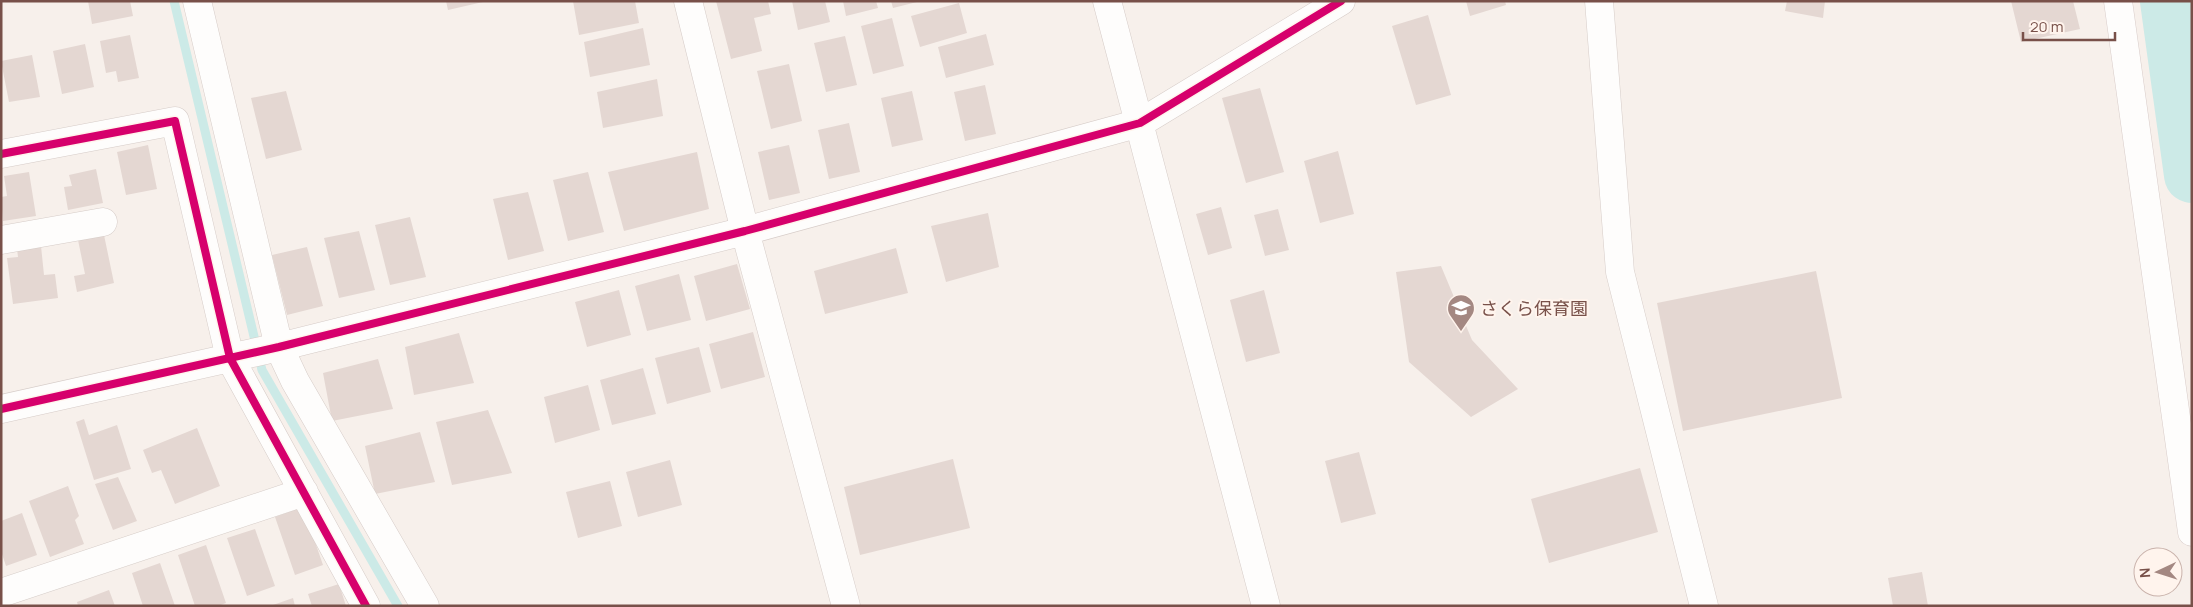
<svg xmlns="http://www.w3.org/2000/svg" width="2193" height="607" viewBox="0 0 2193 607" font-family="Manrope,'Noto Sans JP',sans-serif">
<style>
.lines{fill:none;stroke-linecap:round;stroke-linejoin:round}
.stream{stroke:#cceae7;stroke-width:9}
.river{stroke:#cceae7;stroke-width:56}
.building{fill:#e4d7d2}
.street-casing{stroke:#d6ccc8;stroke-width:29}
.secondary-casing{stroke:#d8ccc9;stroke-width:29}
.street{stroke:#fefdfc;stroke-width:28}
.secondary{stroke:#fefdfc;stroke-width:28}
.cycleway-casing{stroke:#fff4ed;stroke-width:11}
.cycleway{stroke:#d6006c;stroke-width:8}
.labels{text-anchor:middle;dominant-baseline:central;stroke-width:4;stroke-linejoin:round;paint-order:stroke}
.poi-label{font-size:18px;fill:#785049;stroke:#fff4ed;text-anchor:start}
</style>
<rect width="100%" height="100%" fill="#f7f0eb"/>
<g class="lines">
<path class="stream" d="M174 1 262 370 398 606"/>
<path class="river" d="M2168 1 2192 175"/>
</g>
<path class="building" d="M88 1H130L133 16 92 24Z
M446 1H483V2L448 10Z
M573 1H635L639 23 579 35Z
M716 1H768L771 14 754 18 762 51 731 59Z
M792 1H825L830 22 798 30Z
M843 1H876L878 8 846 16Z
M891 1H917V2L893 8Z
M1466 1H1505L1506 5 1470 16Z
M1787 1H1825L1823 18 1785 11Z
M2011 1H2073L2080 29 2021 42Z
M959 3 967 33 920 47 911 16Z
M1428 15 1451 95 1416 105 1392 26Z
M892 18 904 66 873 74 861 26Z
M643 28 650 65 590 77 584 42Z
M986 34 994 65 946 78 938 47Z
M130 35 139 78 118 82 116 71 106 73 100 41Z
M845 36 857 85 826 92 814 43Z
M85 44 94 87 62 94 53 51Z
M32 55 40 97 9 102 1 61Z
M789 64 802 121 771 129 757 71Z
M657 79 663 116 603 128 597 92Z
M985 85 996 134 965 141 954 92Z
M1260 88 1284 172 1246 183 1222 98Z
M286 91 302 150 266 159 251 98Z
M912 91 923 140 892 147 881 98Z
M849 123 860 172 829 179 818 130Z
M148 145 157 189 126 195 117 152Z
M789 145 800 193 769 200 758 152Z
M1338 151 1354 214 1320 223 1304 161Z
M697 152 709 209 624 231 608 172Z
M96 169 103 203 68 210 64 187 72 186 69 175Z
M29 172 36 216 3 221 1 197 7 196 4 176Z
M588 172 604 232 568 241 553 180Z
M528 192 544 251 508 260 493 199Z
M1221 207 1232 248 1208 255 1196 214Z
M1278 209 1289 250 1265 256 1254 215Z
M988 213 999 267 946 282 931 226Z
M410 217 426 277 390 285 375 225Z
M359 231 375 290 339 298 324 238Z
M104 235 114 283 77 292 74 276 85 274 78 240Z
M41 246 44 275 55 274 58 298 13 304 7 258 18 257 17 249Z
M307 247 323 306 287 315 272 255Z
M896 248 908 293 825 314 814 271Z
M737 264 750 309 706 321 694 276Z
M1441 266 1472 340 1518 389 1471 417 1409 362 1396 272Z
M1816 271 1842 398 1683 431 1657 303Z
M679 274 691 320 647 331 635 286Z
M619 290 631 335 587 347 575 302Z
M1264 290 1280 353 1246 362 1230 300Z
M753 332 765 377 721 389 709 344Z
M459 333 474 383 414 395 405 347Z
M699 347 711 392 667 404 655 358Z
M378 359 393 409 332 421 323 373Z
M643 368 656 414 612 425 600 380Z
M588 385 600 430 555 443 544 397Z
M488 410 512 473 452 485 436 422Z
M84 419 89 435 117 425 131 469 94 480 76 422Z
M197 428 220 486 175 504 161 470 152 473 143 450Z
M420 432 435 482 375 494 365 446Z
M1359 452 1376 514 1341 523 1325 461Z
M953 459 970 528 860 555 844 487Z
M670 460 682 505 638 517 626 472Z
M1640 468 1658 532 1549 563 1531 499Z
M118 477 137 521 113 530 95 484Z
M610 481 622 526 578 538 566 492Z
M68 486 79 516 75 520 84 544 50 557 29 501Z
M303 507 323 565 295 575 275 517Z
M22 513 37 555 6 566 1 551V521Z
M255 529 275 586 247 596 227 538Z
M206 545 226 603 218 606H195L178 555Z
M160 563 175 606H143L132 573Z
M1922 572 1928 606H1893L1888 578Z
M339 584 346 606H312L308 594Z
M109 590 115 606H78L77 602Z
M293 598 295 606H273V605Z"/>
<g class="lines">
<g class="street-casing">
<path id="street" d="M197 1 279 347 295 381 425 606
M688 1 745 231 846 606
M1107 1 1266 606
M1599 1 1620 272 1704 606
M1 154 175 121 230 358 366 606
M1 240 103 222
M1 409 279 347 745 231 1140 123 1341 1
M1 593 304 492"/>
</g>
<g class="secondary-casing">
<path id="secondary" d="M2118 1 2192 532"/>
</g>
<use href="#street" class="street"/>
<use href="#secondary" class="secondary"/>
<g class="cycleway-casing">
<path id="cycleway" d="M1 154 175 121 230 358 366 606
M1 409 279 347 745 231 1140 123 1341 1"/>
</g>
<use href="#cycleway" class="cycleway"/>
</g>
<defs>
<g id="school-pin" transform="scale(1.4375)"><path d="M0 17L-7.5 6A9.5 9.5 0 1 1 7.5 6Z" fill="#a48882" stroke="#fff4ed"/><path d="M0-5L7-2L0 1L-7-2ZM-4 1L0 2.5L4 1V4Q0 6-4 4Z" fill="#fff"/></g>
</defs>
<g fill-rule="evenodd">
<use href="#school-pin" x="1461" y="308"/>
</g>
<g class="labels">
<g class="poi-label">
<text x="1480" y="308">さくら保育園</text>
</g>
</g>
<rect width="2193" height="607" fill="none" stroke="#785049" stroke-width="5"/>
<g transform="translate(2158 572) rotate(266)"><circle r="24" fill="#fff4ed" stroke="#c9b2ab"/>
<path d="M0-4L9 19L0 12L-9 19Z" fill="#a48882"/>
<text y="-8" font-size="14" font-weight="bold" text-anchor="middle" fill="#785049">N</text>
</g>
<path d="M2023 32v8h92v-8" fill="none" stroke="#785049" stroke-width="2.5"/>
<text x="2030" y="32" font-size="15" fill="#785049" stroke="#fff4ed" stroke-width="4" paint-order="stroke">20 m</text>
</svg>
